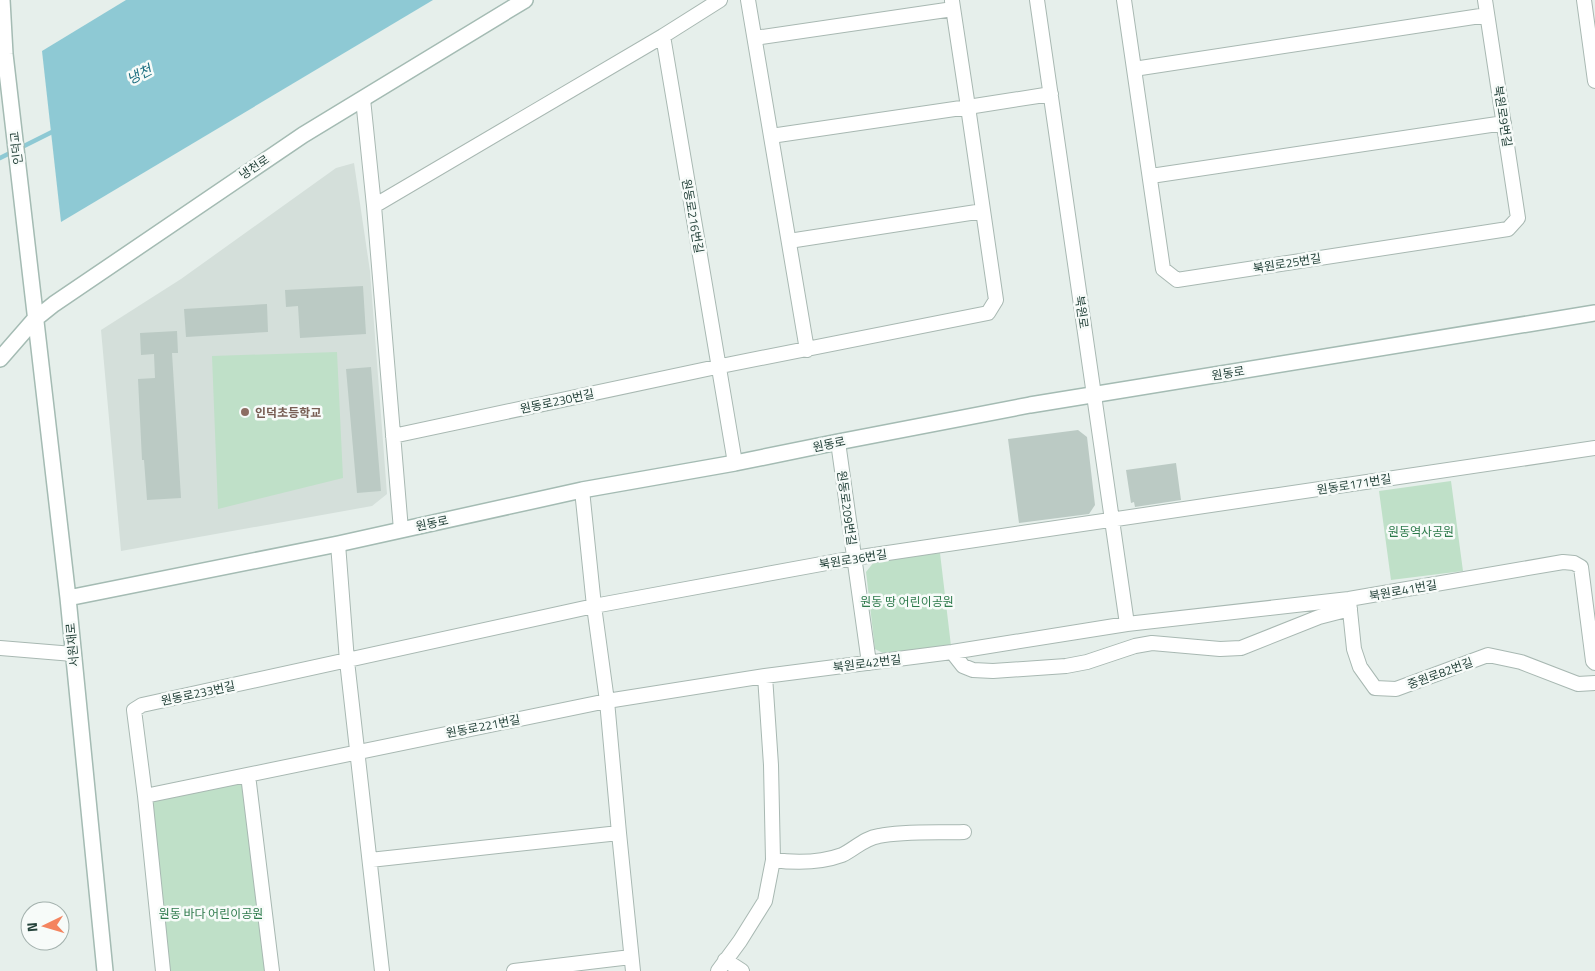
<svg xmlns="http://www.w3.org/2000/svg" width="1595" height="971" viewBox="0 0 1595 971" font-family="'Titillium Web','Noto Sans KR',sans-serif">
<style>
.built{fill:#d4dfda}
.green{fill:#bfe0c8}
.water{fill:#8ec9d4}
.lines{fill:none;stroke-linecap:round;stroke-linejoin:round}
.stream{stroke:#8ec9d4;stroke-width:4.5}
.building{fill:#bbcac4}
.street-casing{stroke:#a8b8b2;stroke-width:16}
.secondary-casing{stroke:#a4bbb3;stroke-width:18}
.street{stroke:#fff;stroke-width:14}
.secondary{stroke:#fff;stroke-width:15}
.education-dot{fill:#8d6e63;stroke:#f7fbf9;stroke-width:2}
.labels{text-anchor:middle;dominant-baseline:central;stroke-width:5;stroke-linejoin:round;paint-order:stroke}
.street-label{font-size:12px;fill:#24423a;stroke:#f7fbf9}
.education-label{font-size:12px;font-weight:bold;fill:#785e54;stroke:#f7fbf9;text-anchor:start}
.park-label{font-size:12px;fill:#2d7a4b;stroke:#f7fbf9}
.water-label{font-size:14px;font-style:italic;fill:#1c6f80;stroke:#f7fbf9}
</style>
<rect width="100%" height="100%" fill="#e6efeb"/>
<path class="built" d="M354 163 370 271 387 494 372 506 121 551 101 330 181 279 336 168Z"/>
<path class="green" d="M337 352 343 478 218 509 212 356Z
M1451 481 1463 571 1391 580 1379 491Z
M940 553 951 646 883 653 875 649 866 572 874 562Z
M248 775 272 971H163L145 796Z"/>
<path class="water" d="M126 0H433L61 222 42 51Z"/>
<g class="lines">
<path class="stream" d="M0 158 56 130"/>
</g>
<path class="building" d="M363 286 366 334 300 338 298 306 286 307 285 290Z
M267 304 268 332 186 337 184 309Z
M177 331 178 353H172L181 498 147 500 144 460H142L138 379 155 378 154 354 141 355 140 333Z
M371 367 381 491 357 493 346 369Z
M1078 430 1087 437 1095 505 1089 514 1019 523 1008 439Z
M1176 463 1181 500 1135 507 1134 502 1131 503 1126 470Z"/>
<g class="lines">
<g class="street-casing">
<path id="street" d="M748 0 807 350
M1037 0 1127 624
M1124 0 1163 269 1177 280 1508 229 1518 218 1485 0
M1584 0 1595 81
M952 1 968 107 1051 94
M663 36 735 463
M755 38 953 9
M1134 69 1487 15
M363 99 374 206 401 530
M1151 176 1504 123
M374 206 663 36 720 0
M789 241 983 211
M393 436 721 366 988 313 996 300 968 107 771 136
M838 442 869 663
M582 490 594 606 607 701 619 833 633 971
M338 544 347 661 382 971
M1349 601 1354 649 1360 667 1375 688 1396 689 1488 655 1521 662 1578 684 1595 683
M0 648 73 654
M952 652 963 666 973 670 993 671 1066 666 1087 662 1135 646 1152 643 1220 649 1241 648 1319 617 1350 609
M248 775 272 971
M145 796 607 701 765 676 952 652 1127 624 1349 599 1563 562 1574 563 1581 567 1593 661 1595 663
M370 860 619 833
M773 860C796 863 820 863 842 855 855 849 864 838 879 836 904 831 938 833 964 832
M725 960 742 971
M163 971 145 796 134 710 142 705 594 606 854 558 1595 448
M514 971 631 957
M718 971 740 941 765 901 773 860 771 765 765 676"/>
</g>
<g class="secondary-casing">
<path id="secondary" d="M2 0 5 54 68 598 105 971
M0 359 34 320 54 304 303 135 525 0
M68 598 338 544 582 490 735 463 838 442 1030 405 1595 313"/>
</g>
<use href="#street" class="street"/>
<use href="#secondary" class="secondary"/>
</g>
<circle class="education-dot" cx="245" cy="412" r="5"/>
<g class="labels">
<g class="street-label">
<text transform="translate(1503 116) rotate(81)">북원로9번길</text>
<text transform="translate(16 148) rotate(-97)">인덕교</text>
<text transform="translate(254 167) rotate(-34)">냉천로</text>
<text transform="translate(693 216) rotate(80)">원동로216번길</text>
<text transform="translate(1287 263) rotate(-9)">북원로25번길</text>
<text transform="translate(1082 312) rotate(82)">북원로</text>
<text transform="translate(1228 373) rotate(-9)">원동로</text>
<text transform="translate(557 401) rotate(-12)">원동로230번길</text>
<text transform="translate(829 444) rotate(-12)">원동로</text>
<text transform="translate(1354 484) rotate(-9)">원동로171번길</text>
<text transform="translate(847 508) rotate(82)">원동로209번길</text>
<text transform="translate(432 523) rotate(-12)">원동로</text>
<text transform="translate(853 559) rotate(-9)">북원로36번길</text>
<text transform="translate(1403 590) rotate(-10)">북원로41번길</text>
<text transform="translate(72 645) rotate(-95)">서원재로</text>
<text transform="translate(867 663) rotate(-7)">북원로42번길</text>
<text transform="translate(1440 673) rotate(-20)">중원로82번길</text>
<text transform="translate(198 693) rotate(-12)">원동로233번길</text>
<text transform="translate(483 726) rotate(-11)">원동로221번길</text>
</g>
<g class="education-label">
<text x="255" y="412">인덕초등학교</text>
</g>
<g class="park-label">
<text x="1421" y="531">원동역사공원</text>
<text x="907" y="601">원동 땅 어린이공원</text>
<text x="211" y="913">원동 바다 어린이공원</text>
</g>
<g class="water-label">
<text transform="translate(139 74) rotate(-27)">냉천</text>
</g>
</g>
<g transform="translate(45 926) rotate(265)"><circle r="24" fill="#f7fbf9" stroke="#a3b1ad"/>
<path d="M0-4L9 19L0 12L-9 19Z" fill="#f4845f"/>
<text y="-8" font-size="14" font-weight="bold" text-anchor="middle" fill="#24423a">N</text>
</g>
</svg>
